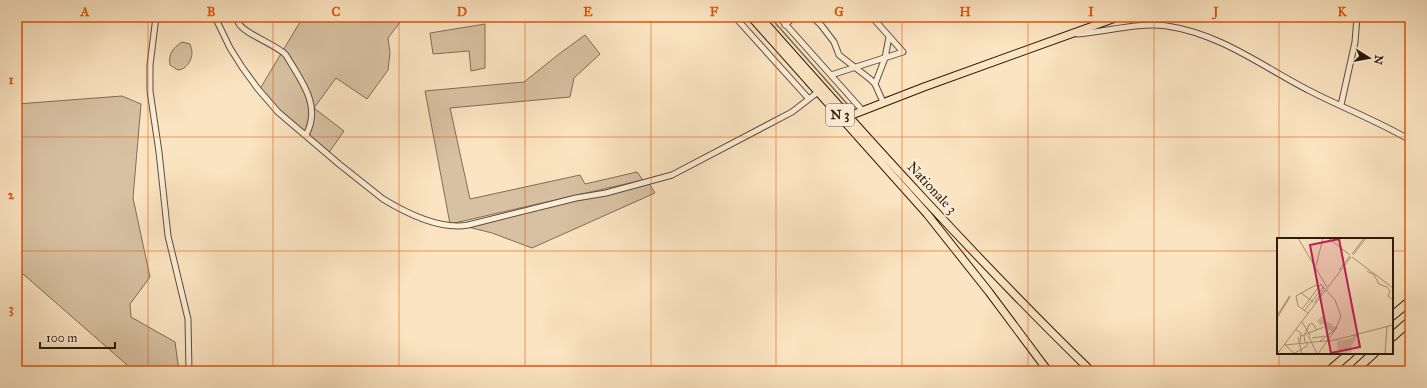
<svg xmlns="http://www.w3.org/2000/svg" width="1427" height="388" viewBox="0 0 1427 388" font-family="'IM FELL Great Primer',serif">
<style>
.green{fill:#d7c1a2;stroke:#806d58}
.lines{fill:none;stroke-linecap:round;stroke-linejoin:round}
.stream{stroke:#7d6954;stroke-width:1.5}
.minor-casing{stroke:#5e4c3a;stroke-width:7}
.major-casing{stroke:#2a190d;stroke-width:9}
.highway-casing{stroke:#2a190d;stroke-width:10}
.minor{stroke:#fcedd7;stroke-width:5}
.major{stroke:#fbe4c1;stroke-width:7}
.highway{stroke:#fbe4c1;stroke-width:8}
.grid{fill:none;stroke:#de560c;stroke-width:1;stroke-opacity:0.55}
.labels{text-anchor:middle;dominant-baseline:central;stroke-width:4;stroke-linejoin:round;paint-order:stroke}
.shield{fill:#fcedd7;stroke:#69594a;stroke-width:1}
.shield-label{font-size:13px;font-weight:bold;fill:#2a190d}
.street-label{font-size:14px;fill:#2a190d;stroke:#fcedd7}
.inset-river{fill:none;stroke:#b49f84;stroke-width:2}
.inset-road{fill:none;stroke:#a79379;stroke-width:1}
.view{fill:#c2185b;fill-opacity:0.15;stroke:#c2185b;stroke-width:2}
.inset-edge{fill:none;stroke:#2a190d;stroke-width:2}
.neatline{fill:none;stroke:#de560c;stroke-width:1.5}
.grid-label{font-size:13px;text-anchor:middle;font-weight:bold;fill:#de560c}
</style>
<rect width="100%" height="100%" fill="#fbe4c1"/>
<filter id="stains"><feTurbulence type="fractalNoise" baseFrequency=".005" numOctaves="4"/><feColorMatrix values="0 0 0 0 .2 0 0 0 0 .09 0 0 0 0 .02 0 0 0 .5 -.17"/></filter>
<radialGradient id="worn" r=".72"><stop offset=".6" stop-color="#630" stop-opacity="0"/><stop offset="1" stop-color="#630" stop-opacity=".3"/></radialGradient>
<path class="green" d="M303 17H404L388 38 390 53 388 70 367 99 336 78 314 108 344 131 328 154 258 92Z
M485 24V68L471 71 469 51 433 54 430 33Z
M585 35 600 54 574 78 570 97 450 108 470 199 580 175 585 184 637 172 643 180 450 224 425 91 524 82 559 54Z
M182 42 190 44C191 47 192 50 192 53 192 60 186 70 178 70 175 69 172 66 170 65 168 54 173 48 182 42Z
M122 96 141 104 133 198 150 277 130 304 131 317 175 342 179 371H134L23 274H17V104Z
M648 182 655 193 532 248 492 233 464 226Z"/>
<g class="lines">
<path class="stream" d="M770 17 849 106"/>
<g class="minor-casing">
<path id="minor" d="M156 17 150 65V91L159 152 168 236 188 319 189 371
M215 17 230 48 242 67 258 89 278 112 339 164 383 199C406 213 440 230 468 225L576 198 606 193 672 175 792 112 818 92
M238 17V22C243 34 276 44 286 55 301 81 322 105 306 135
M735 17 809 99
M779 17 863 111
M812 17 821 25 834 42 839 55 870 79 875 84
M785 25 794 17
M1077 34C1106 32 1138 22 1167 26 1221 34 1263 67 1310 91 1343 108 1378 121 1410 140
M831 75 903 52 872 17
M883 102 875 84 885 58 889 37
M1341 105 1355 42 1357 17"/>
</g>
<g class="major-casing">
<path id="major" d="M751 17 927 214 989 292 1048 371
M760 17C867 138 975 258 1091 371
M844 118 924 87 1118 17"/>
</g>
<g class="highway-casing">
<path id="highway" d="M1392 316 1410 301
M1392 337 1410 321
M1329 371 1350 353
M1354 371 1374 353"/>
</g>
<use href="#minor" class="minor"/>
<use href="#major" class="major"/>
<use href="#highway" class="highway"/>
</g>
<path class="grid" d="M148 17V371M273 17V371M399 17V371M525 17V371M651 17V371M776 17V371M902 17V371M1028 17V371M1154 17V371M1279 17V239M17 137H1410M17 251H1278M1392 251H1410M1279 353V371"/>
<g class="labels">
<rect class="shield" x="826" y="104" width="28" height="22" rx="3"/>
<g class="shield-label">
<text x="840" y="115">N 3</text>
</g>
<g class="street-label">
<text transform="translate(932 188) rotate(47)">Nationale 3</text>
</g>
</g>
<g transform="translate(1277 238)">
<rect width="116" height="116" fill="#fbe4c1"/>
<path d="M45 78 49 84 56 86 55 88H61L57 94 49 91 47 86 43 87 41 83 39 84ZM77 96 80 98 74 109 75 114 61 116 60 103 76 100Z" fill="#d7c1a2"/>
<path class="inset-river" d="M0 79 13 58"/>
<path class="inset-road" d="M21 0 50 49M51 0 73 17M75 16 87 0M76 17 89 0M75 19 116 50M39 28 46 0M62 32 73 18M90 33 97 37 102 46 110 49 113 53 111 58 116 62M24 55 36 64M37 65 48 50M26 70 44 46 47 51M28 72 47 48M31 75 21 68 19 58 39 47 42 50M25 84 33 97M19 92 24 95 23 104M31 97 40 116M24 98 47 89M21 99 25 116M35 100 48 98M43 103 60 90M28 104 27 98 32 87 35 85 40 92M8 107 58 102 116 87M8 107 18 116M18 115 30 108V104M0 116 74 19M41 116 58 92 64 78 58 62 49 52M108 116 110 88"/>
<path class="view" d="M62 1 83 109 54 115 33 7Z"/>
<rect width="116" height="116" class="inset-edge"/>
</g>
<rect width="1427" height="388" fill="none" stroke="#fbe4c1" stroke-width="44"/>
<g transform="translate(1369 58) rotate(101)" stroke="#fcedd7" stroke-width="3" paint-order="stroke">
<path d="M0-3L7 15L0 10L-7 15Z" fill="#2a190d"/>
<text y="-6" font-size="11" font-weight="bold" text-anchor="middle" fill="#2a190d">N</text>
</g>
<path d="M40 342v6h75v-6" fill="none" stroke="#2a190d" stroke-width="2"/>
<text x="46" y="342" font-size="12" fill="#2a190d" stroke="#fcedd7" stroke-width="3" paint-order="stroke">100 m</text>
<rect x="22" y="22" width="1383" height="344" class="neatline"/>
<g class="grid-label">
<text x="85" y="16">A</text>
<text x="211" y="16">B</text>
<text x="336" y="16">C</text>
<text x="462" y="16">D</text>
<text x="588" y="16">E</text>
<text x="714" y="16">F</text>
<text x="839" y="16">G</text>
<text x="965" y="16">H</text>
<text x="1091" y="16">I</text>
<text x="1216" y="16">J</text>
<text x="1342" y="16">K</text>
<text x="11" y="84">1</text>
<text x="11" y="199">2</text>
<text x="11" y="313">3</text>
</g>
<rect width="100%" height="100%" filter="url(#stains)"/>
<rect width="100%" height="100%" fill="url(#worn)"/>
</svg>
